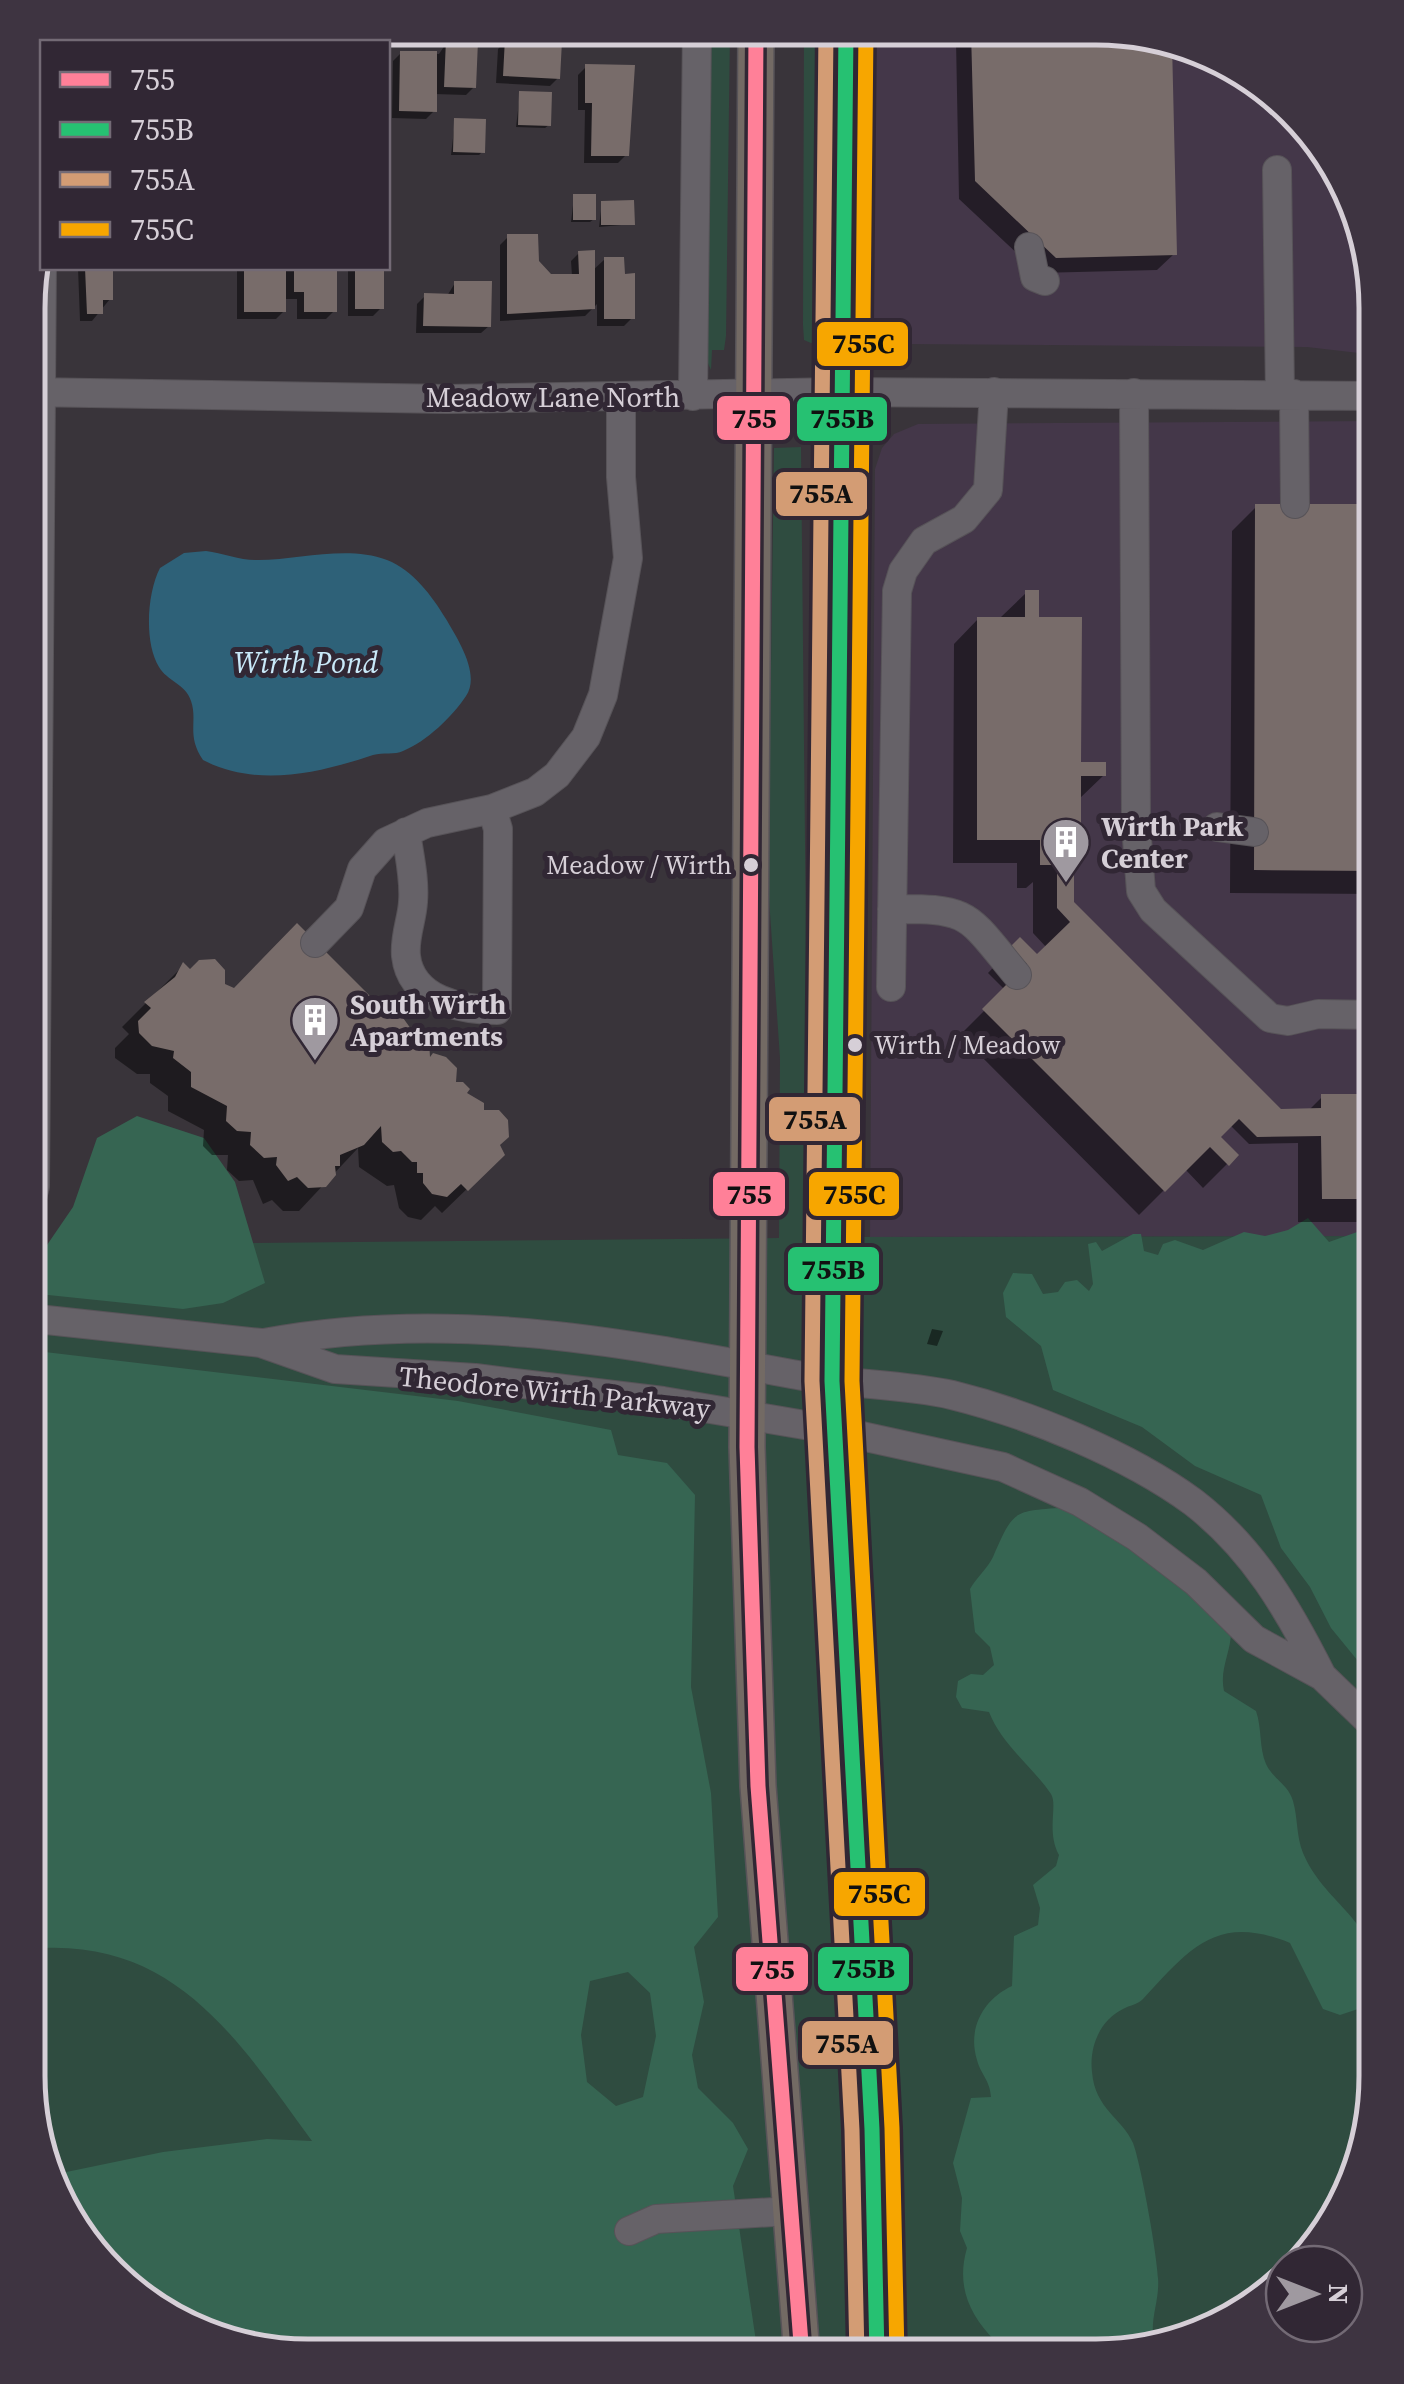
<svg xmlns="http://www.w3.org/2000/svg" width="1404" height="2384" viewBox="0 0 1404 2384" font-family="'Source Serif 4',serif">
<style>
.built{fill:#443749}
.green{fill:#2f4c40}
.forest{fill:#366552;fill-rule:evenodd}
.water{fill:#2e6178}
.shadow{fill:#0007}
.building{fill:#786c6a}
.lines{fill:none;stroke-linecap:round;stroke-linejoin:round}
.minor-casing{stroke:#575358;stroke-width:30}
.major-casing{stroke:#575358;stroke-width:38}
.minor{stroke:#666268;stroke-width:28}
.major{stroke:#736a64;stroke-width:35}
.bus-1-casing{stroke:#312734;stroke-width:22}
.bus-2-casing{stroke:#312734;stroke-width:22}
.bus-3-casing{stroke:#312734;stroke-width:22}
.bus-4-casing{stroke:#312734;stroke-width:22}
.bus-1{stroke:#ff8098;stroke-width:15}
.bus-2{stroke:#26c172;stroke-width:15}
.bus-3{stroke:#d39c74;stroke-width:15}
.bus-4{stroke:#f7a600;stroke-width:15}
.bus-dot{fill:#d6cfd7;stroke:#312734;stroke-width:4}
.labels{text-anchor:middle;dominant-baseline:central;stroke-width:10;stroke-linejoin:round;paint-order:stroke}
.bus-label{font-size:26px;fill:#d6cfd7;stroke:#312734;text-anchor:end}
.street-label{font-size:28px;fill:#d6cfd7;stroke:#312734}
.poi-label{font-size:28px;font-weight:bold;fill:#d6cfd7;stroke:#312734;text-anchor:start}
.water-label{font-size:30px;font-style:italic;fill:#c9e9f9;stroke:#312734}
.rim{fill:none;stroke:#d6cfd7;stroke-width:5}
.line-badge{stroke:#312734;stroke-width:4}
.pale-badge-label{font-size:28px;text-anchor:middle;font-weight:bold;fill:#111}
</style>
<rect width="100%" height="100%" fill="#39343a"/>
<path class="built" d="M867 31 1150 33 1267 86 1355 201 1376 308V355L1307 347 902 344 874 335 863 320 861 290 862 82Z
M1376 421V1236L870 1237 875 469 882 448 894 434 918 424Z"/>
<path class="green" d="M710 30H730L726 336 724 350H712L711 370 707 361Z
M804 31H824L818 341 811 343 804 340 803 325Z
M801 447 809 1237 1376 1236V2095L1319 2246 1296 2264H1284V2273L1203 2335 1097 2356 271 2354 137 2298 49 2183 28 2076 29 1245 779 1238 780 1058 768 884 774 448Z"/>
<path class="forest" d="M137 1116 204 1138 235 1182 265 1283 223 1303 183 1309 29 1293V1245H47L73 1207 97 1138Z
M1308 1218 1329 1242 1360 1231H1376V1683L1331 1628 1310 1587 1281 1548 1261 1495 1195 1466 1142 1427 1053 1390 1041 1346 1006 1317 1003 1293 1013 1273 1032 1274 1043 1294 1058 1292 1065 1282 1077 1280 1089 1291 1093 1284 1088 1244 1096 1242 1102 1251 1133 1234H1141L1144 1251 1158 1255 1163 1244 1175 1240 1203 1250 1244 1232 1265 1236 1288 1230Z
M28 1350 458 1401 611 1430 618 1455 667 1463 695 1495 691 1687 711 1793 718 1917 694 1947 704 2002 692 2055 698 2088 733 2123 748 2149 733 2186 758 2355 271 2354 137 2298 49 2183 47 2176 163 2152 267 2139 312 2141C236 2037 173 1935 28 1949ZM628 1972 650 1993 656 2036 643 2097 616 2106 587 2082 581 2035 590 1981Z
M1070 1507 1134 1547 1231 1629C1232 1651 1219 1668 1224 1691L1256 1711C1262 1728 1259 1748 1266 1764 1273 1779 1288 1784 1293 1801 1298 1818 1296 1836 1303 1853 1329 1914 1396 1924 1364 2007L1340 2015 1323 2009 1290 1943C1217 1913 1190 1948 1143 1999 1137 2005 1130 2005 1123 2009 1100 2020 1089 2047 1092 2072 1095 2109 1122 2118 1133 2143 1141 2164 1157 2254 1158 2278 1160 2302 1148 2321 1155 2345L1097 2356H994L995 2341C969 2314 956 2286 967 2248L960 2231 962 2198 953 2163 971 2098 991 2097C990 2080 981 2075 977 2060 967 2028 984 1999 1012 1986L1014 1936 1038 1925 1040 1908 1033 1885 1056 1866 1059 1855C1046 1831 1058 1805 1051 1794 1032 1766 1002 1745 989 1712L962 1708 956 1697 958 1681 971 1674 983 1675 994 1665 990 1647 975 1632 970 1589C976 1578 988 1568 993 1557 1015 1506 1014 1512 1070 1507Z"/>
<path class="water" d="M206 551C223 553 242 561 258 560 300 560 346 545 387 560 413 570 432 596 446 619 457 638 481 674 466 696 453 716 426 742 403 751 395 755 383 752 373 755 319 773 257 788 203 760 186 735 198 721 191 701 186 684 167 681 159 667 144 643 147 593 160 568L184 553Z"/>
<path class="shadow" d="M964 32 1150 33 1170 41 1174 254 1157 270 1038 273 959 199 956 40Z
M506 41 558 78 550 86 496 83 498 49Z
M447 42 474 87 466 95 434 94V111L426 119 392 118 393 61 401 53 439 54Z
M586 67H633L626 155 618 163H584L585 110H578V75Z
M520 94 549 125 545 128 516 127Z
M455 121 482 152 479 155H451Z
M574 197 594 219 590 222H571Z
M602 203 632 224 599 227Z
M508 237 550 276H572L571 261 579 253 592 271 605 259 632 318 624 326H597V304L585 316 500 321V245Z
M78 268H109L110 299 92 321H80Z
M237 268H334V311L326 319H297V299H284V311L276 319H237Z
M348 268H381V308L373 316H348Z
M455 283 489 326 481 333H416L417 304 425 296H447Z
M1256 507H1376V894L1230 893 1232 531Z
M1026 593 1079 764 1104 775 1079 799V839L1072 846V903L1280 1111H1308L1322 1097H1359L1376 1079V1222H1298V1143L1249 1144 1230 1125 1218 1137 1236 1155 1203 1188 1185 1169 1139 1215 960 1035 1005 990 988 973 1020 940 1037 958 1047 948 1033 933V882L1026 888H1017V863H953L954 644 978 619 1001 617Z
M183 966 222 986 402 1036 482 1113 502 1155 442 1213 435 1206 421 1220 408 1217 399 1208 394 1185 387 1186 359 1167 358 1148 299 1211H283L272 1200 263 1204 253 1180 239 1181 227 1170 228 1155H212L203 1146 204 1130 168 1111V1096L150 1083V1074H137L115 1058V1048L129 1034 122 1027Z
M932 1329 943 1331 937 1346 927 1344Z"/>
<path class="building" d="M971 32 1150 33 1172 43 1177 255 1056 258 975 181Z
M505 38 562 41 560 79 503 76Z
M446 39 478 41 476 88 444 87Z
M400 51H437V112L399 111Z
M585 64 635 65 629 156H591L592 103H585Z
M519 91 552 92 551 126 518 125Z
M454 118 486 119 485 153 453 152Z
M573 194H596V220H573Z
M634 200 635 225H601V201Z
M507 234H538L539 261 551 274H579L578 251 595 250V309L507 314Z
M604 257H624L625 274 635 273V319H604Z
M85 268H113V300H103V314H87Z
M244 268H286V312H244Z
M294 268H337V312H304V292H294Z
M355 268H384V309H355Z
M454 281H492L491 327 423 326 424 293 454 294Z
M1255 504H1376V871L1254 870Z
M1025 590H1039V617H1082L1081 762H1106V776H1081V840L1074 839V902L1281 1109 1321 1108V1094H1376V1199H1322L1321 1136 1257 1137 1239 1119 1221 1137 1239 1155 1229 1166 1210 1147 1165 1192 982 1009 1027 964 1010 947 1020 937 1037 954 1070 922 1057 908V839L1053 865H1040V840H977V617H1025Z
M297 923 386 1012 396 1008 411 1029 406 1036 412 1042 429 1041 430 1057 433 1053 446 1057 457 1068 456 1082H463L470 1089 467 1093 484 1103V1110H499L508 1120 509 1137 500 1145 505 1155 468 1191 461 1184 447 1197 432 1194 423 1183V1173H417V1162H412L401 1151 393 1152 382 1142 381 1126 364 1145 340 1155V1166H335L336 1175 326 1187 308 1188 297 1177 288 1181 276 1165 277 1157 264 1158 250 1145 251 1132 237 1131 226 1121 227 1106 191 1087V1072L173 1058 174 1051 152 1046 139 1033 138 1021 151 1008 144 1002 175 977 183 962 190 969 199 960 215 959 225 970V984L234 988Z"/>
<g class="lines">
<g class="minor-casing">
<path id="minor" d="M1277 170 1280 394
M1029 247 1035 277 1045 281
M30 392 447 399 840 392 1376 396
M1134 393 1136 826 1141 891 1153 910 1270 1018 1288 1021 1318 1014 1376 1015
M1294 394 1295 504
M693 396 697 30
M1217 827 1254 832
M406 832C409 855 415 879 413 902 412 920 404 937 406 956 411 1000 461 1010 497 1010L498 829 492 809
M892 909C972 908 967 915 1017 975
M315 943 349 908 362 869 386 842 427 823 492 809 535 792 557 775 586 737 603 695 628 558 621 477V396
M891 987 897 591 903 571 924 541 964 519 988 490 994 392
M29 1209 35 1186 42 257
M28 1318 261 1343 335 1369 475 1378 663 1401 834 1430 1003 1467 1080 1502 1137 1537 1196 1582 1254 1639 1322 1676 1376 1728
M264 1343C449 1308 620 1342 803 1376 852 1385 903 1384 952 1395 1029 1414 1129 1455 1193 1502 1253 1548 1289 1610 1322 1676
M629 2231 656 2219 790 2211"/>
</g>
<g class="major-casing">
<path id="major" d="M756 30 747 1447 758 1786 802 2356
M846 31 832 1381 872 2129 877 2356"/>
</g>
<use href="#minor" class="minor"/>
<use href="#major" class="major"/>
<g class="bus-1-casing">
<path id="bus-1" d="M756 30 747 1447 758 1786 802 2356"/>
</g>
<g class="bus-2-casing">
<path id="bus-2" d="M846 31 832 1381 872 2129 877 2356"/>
</g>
<g class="bus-3-casing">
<path id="bus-3" d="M826 31 812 1381 852 2130 857 2356"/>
</g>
<g class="bus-4-casing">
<path id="bus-4" d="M866 31 852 1381 892 2128 897 2356"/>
</g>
<use href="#bus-1" class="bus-1"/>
<use href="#bus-2" class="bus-2"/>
<use href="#bus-3" class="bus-3"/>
<use href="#bus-4" class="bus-4"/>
</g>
<defs>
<g id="building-pin" transform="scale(2.5)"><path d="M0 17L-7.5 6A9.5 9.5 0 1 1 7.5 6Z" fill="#9f99a0" stroke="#312734"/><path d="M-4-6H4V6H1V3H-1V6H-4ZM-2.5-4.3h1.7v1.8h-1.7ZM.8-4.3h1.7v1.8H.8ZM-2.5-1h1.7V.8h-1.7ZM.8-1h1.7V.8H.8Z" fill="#fff"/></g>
</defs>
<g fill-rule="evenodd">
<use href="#building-pin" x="1066" y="842"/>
<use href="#building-pin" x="315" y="1020"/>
</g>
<g class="bus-dot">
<circle cx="751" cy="865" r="9"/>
<circle cx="855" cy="1045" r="9"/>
</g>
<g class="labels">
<g class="bus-label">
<text x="732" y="865">Meadow / Wirth</text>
<text x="874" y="1045" text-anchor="start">Wirth / Meadow</text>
</g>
<g class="street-label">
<text x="553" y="397">Meadow Lane North</text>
<text transform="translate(555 1392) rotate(6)">Theodore Wirth Parkway</text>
</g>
<g class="poi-label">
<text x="1101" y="826">Wirth Park<tspan x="1101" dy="32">Center</tspan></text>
<text x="350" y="1004">South Wirth<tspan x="350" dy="32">Apartments</tspan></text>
</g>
<g class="water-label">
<text x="306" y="662">Wirth Pond</text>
</g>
</g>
<path d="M0 0H1404V2384H0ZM308 45H1096A263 263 0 0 1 1359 308V2076A263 263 0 0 1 1096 2339H308A263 263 0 0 1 45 2076V308A263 263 0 0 1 308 45Z" fill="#3e3441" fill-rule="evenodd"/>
<path class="rim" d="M308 45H1096A263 263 0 0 1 1359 308V2076A263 263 0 0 1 1096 2339H308A263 263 0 0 1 45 2076V308A263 263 0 0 1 308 45Z"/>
<g class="line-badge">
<rect x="815" y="320" width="95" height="48" rx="10" fill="#f7a600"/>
<rect x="715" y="394" width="77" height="48" rx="10" fill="#ff8098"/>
<rect x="795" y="395" width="94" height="48" rx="10" fill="#26c172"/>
<rect x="774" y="470" width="95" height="48" rx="10" fill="#d39c74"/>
<rect x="767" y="1095" width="95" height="48" rx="10" fill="#d39c74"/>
<rect x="711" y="1170" width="76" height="48" rx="10" fill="#ff8098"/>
<rect x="807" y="1170" width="94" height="48" rx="10" fill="#f7a600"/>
<rect x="786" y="1245" width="95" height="48" rx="10" fill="#26c172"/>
<rect x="832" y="1870" width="95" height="48" rx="10" fill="#f7a600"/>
<rect x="816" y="1945" width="95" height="48" rx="10" fill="#26c172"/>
<rect x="734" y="1945" width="76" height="48" rx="10" fill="#ff8098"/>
<rect x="800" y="2019" width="95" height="48" rx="10" fill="#d39c74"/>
</g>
<g class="pale-badge-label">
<text x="863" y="353">755C</text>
<text x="754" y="428">755</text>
<text x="842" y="428">755B</text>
<text x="821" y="503">755A</text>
<text x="815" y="1129">755A</text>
<text x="749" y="1204">755</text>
<text x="854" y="1204">755C</text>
<text x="833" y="1279">755B</text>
<text x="879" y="1903">755C</text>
<text x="863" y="1978">755B</text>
<text x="772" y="1979">755</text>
<text x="847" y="2053">755A</text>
</g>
<rect x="40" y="40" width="350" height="230" fill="#312734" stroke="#736a75" stroke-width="2.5"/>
<rect x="60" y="72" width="50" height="15" fill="#ff8098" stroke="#736a75" stroke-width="2.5"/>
<text x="130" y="90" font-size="30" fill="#d6cfd7">755</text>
<rect x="60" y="122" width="50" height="15" fill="#26c172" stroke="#736a75" stroke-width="2.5"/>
<text x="130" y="140" font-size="30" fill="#d6cfd7">755B</text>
<rect x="60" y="172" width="50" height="15" fill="#d39c74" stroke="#736a75" stroke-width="2.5"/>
<text x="130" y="190" font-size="30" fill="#d6cfd7">755A</text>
<rect x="60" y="222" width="50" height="15" fill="#f7a600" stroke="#736a75" stroke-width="2.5"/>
<text x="130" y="240" font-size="30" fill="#d6cfd7">755C</text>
<g transform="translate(1314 2294) rotate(90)"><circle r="48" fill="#312734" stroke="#736a75" stroke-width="2.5"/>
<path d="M0-8L18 38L0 25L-18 38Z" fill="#9f99a0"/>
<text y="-15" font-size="28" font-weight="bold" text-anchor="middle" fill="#d6cfd7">N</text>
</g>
</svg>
